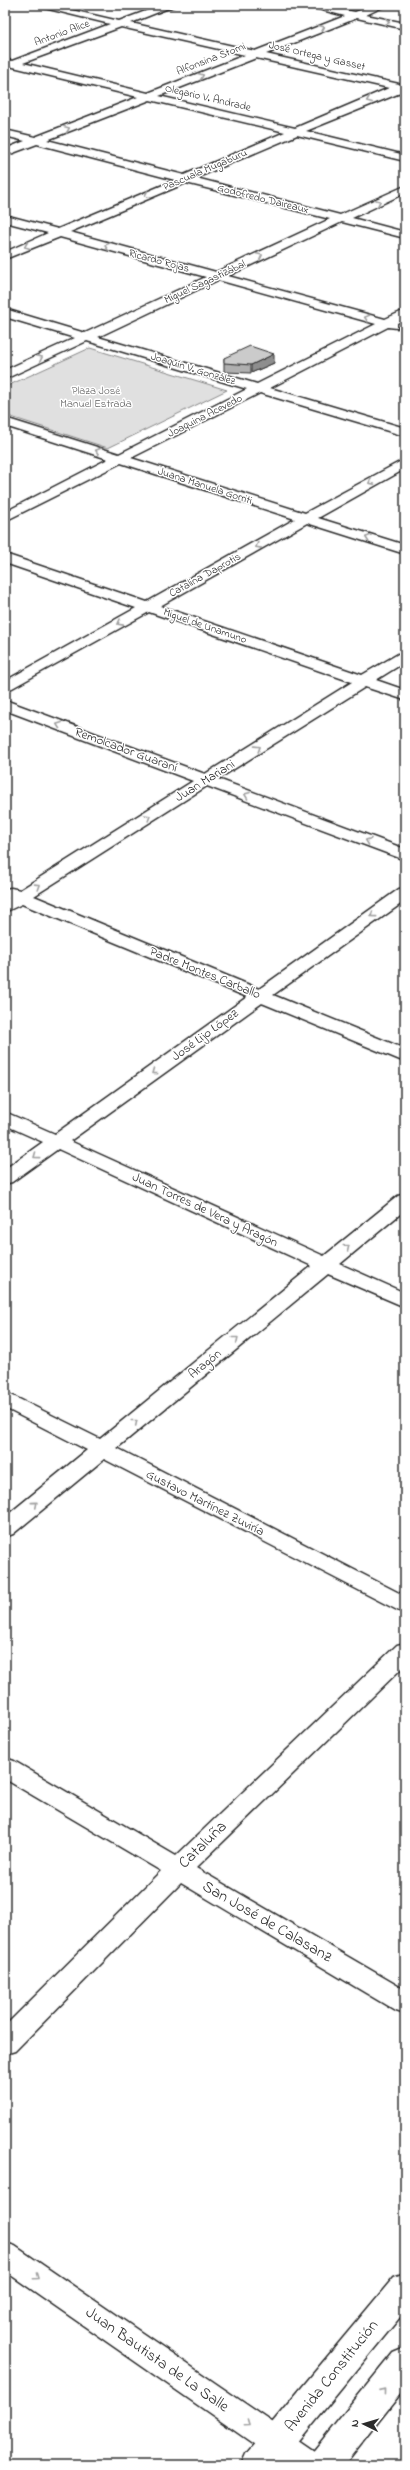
<svg xmlns="http://www.w3.org/2000/svg" width="410" height="2470" viewBox="0 0 410 2470" font-family="'Indie Flower',sans-serif">
<style>
.green{fill:#e0e0e0;stroke:#868686}
.lines{fill:none;stroke-linecap:round;stroke-linejoin:round}
.minor-casing{stroke:#2b2b2b;stroke-width:3}
.primary-casing{stroke:#2b2b2b;stroke-width:3}
.minor{fill:#fff;fill-rule:evenodd}
.primary{fill:#fff;fill-rule:evenodd}
.wall{fill:#afafaf;stroke:#2b2b2b}
.shaded-wall{fill:#8e8e8e;stroke:#2b2b2b}
.building{fill:#cbcbcb;stroke:#2b2b2b}
.oneway{stroke:#a0a0a0}
.labels{text-anchor:middle;dominant-baseline:central;stroke-width:3;stroke-linejoin:round;paint-order:stroke}
.far-street-label{font-size:11px;fill:#2b2b2b;stroke:#fff}
.far-park-label{font-size:11px;fill:#585858;stroke:#fff}
.street-label{font-size:13px;fill:#2b2b2b;stroke:#fff}
.near-street-label{font-size:16px;fill:#2b2b2b;stroke:#fff}
</style>
<rect width="100%" height="100%" fill="#fff"/>
<filter id="ink" filterUnits="userSpaceOnUse"><feTurbulence type="fractalNoise" baseFrequency=".025" numOctaves="2"/><feDisplacementMap in="SourceGraphic" scale="8" xChannelSelector="R" yChannelSelector="G"/><feConvolveMatrix kernelMatrix="1 2 1 2 8 2 1 2 1" color-interpolation-filters="sRGB"/></filter>
<g filter="url(#ink)">
<path class="green" d="M90 348 227 390 108 448 5 415V387Z"/>
<g class="lines">
<g class="minor-casing">
<path id="minor" d="M32 5H50L119 21 162 5H176L131 23 255 51 345 16 303 5H321L355 12 373 5H387L366 15 405 23V29L357 18 266 54 399 84 405 82V91L306 131 405 155V161L297 135 196 178 340 215 405 186V193L352 218 405 232V238L342 222 228 276 385 319 405 310V319L397 323V328L388 327 270 388 405 428V436L260 393 131 458 305 513 405 459V469L318 518 405 545V554L307 523 160 606 362 675 405 650V662L376 680 405 690V700L365 687 218 779 405 849V860L207 786 34 896 259 989 399 889 405 888V901L273 995 405 1049V1062L262 1003 70 1141 324 1256 398 1196 405 1194V1210L340 1264 405 1293V1307L328 1274 117 1448 405 1596V1614L104 1459 13 1534 5 1537V1517L87 1450 5 1408V1392L100 1439 312 1266 58 1149 12 1182 5 1184V1169L43 1142 5 1125V1112L55 1134 247 997 22 904 5 912V900L8 898 5 897V889L11 888 20 890 193 781 5 710V700L205 774 352 682 149 612 5 692V681L136 608 5 563V554L147 602 295 519 121 463 5 521V512L108 459 5 426V418L119 454 247 389 87 341 5 379V370L75 338 5 317V309L85 333 206 277 60 237 5 259V252L48 233 5 222V215L58 229 175 180 37 144 5 156V149L25 141 5 136V130L35 137 138 97 5 65V59L12 61 110 24ZM121 27 245 55 148 93 23 63ZM256 58 389 88 295 128 159 96ZM150 100 285 132 184 175 47 140ZM186 183 330 219 216 272 70 232ZM218 280 376 324 257 384 98 337Z
M405 1643V1665L196 1868 405 1990V2014L396 2011 181 1883 15 2051 5 2054V2026L161 1871 5 1779V1758L14 1761 176 1856 397 1645Z
M5 2243 15 2246 320 2455 324 2465H284L5 2271Z"/>
</g>
<g class="primary-casing">
<path id="primary" d="M405 2273V2311L279 2465H241L246 2454 394 2277Z
M405 2348V2388L344 2465H306L311 2454 393 2353Z"/>
</g>
<use href="#minor" class="minor"/>
<use href="#primary" class="primary"/>
</g>
<path class="wall" d="M224 358 274 363 251 373 224 372Z"/>
<path class="shaded-wall" d="M274 354V363L251 373V365Z"/>
<path class="building" d="M250 346 274 354 251 365 224 363V358Z"/>
<defs><path id="oneway-chevron" d="M-2-3.5L2.5 0L-2 3.5" fill="none" stroke-width="1.6" stroke-linecap="round" stroke-linejoin="round"/></defs>
<g class="oneway">
<use href="#oneway-chevron" transform="translate(387 22) rotate(12)"/>
<use href="#oneway-chevron" transform="translate(322 28) rotate(-21)"/>
<use href="#oneway-chevron" transform="translate(201 76) rotate(-21)"/>
<use href="#oneway-chevron" transform="translate(369 100) rotate(157)"/>
<use href="#oneway-chevron" transform="translate(67 129) rotate(-21)"/>
<use href="#oneway-chevron" transform="translate(147 195) rotate(157)"/>
<use href="#oneway-chevron" transform="translate(378 202) rotate(-25)"/>
<use href="#oneway-chevron" transform="translate(27 246) rotate(157)"/>
<use href="#oneway-chevron" transform="translate(107 246) rotate(-165)"/>
<use href="#oneway-chevron" transform="translate(260 256) rotate(-25)"/>
<use href="#oneway-chevron" transform="translate(367 318) rotate(-165)"/>
<use href="#oneway-chevron" transform="translate(40 358) rotate(-25)"/>
<use href="#oneway-chevron" transform="translate(98 451) rotate(-162)"/>
<use href="#oneway-chevron" transform="translate(371 482) rotate(151)"/>
<use href="#oneway-chevron" transform="translate(368 538) rotate(-162)"/>
<use href="#oneway-chevron" transform="translate(258 546) rotate(151)"/>
<use href="#oneway-chevron" transform="translate(120 623) rotate(151)"/>
<use href="#oneway-chevron" transform="translate(59 725) rotate(-160)"/>
<use href="#oneway-chevron" transform="translate(258 748) rotate(-32)"/>
<use href="#oneway-chevron" transform="translate(247 795) rotate(-159)"/>
<use href="#oneway-chevron" transform="translate(148 817) rotate(-32)"/>
<use href="#oneway-chevron" transform="translate(368 841) rotate(-159)"/>
<use href="#oneway-chevron" transform="translate(38 886) rotate(-32)"/>
<use href="#oneway-chevron" transform="translate(373 915) rotate(144)"/>
<use href="#oneway-chevron" transform="translate(154 1072) rotate(144)"/>
<use href="#oneway-chevron" transform="translate(36 1156) rotate(144)"/>
<use href="#oneway-chevron" transform="translate(347 1247) rotate(-39)"/>
<use href="#oneway-chevron" transform="translate(236 1339) rotate(-39)"/>
<use href="#oneway-chevron" transform="translate(135 1422) rotate(-39)"/>
<use href="#oneway-chevron" transform="translate(35 1504) rotate(-40)"/>
<use href="#oneway-chevron" transform="translate(37 2277) rotate(35)"/>
<use href="#oneway-chevron" transform="translate(383 2391) rotate(-51)"/>
<use href="#oneway-chevron" transform="translate(248 2423) rotate(35)"/>
</g>
</g>
<g class="labels">
<g class="far-street-label">
<text transform="translate(62 33) rotate(-20)">Antonio Alice</text>
<text transform="translate(317 56) rotate(13)">José Ortega y Gasset</text>
<text transform="translate(211 59) rotate(-21)">Alfonsina Storni</text>
<text transform="translate(208 98) rotate(13)">Olegario V. Andrade</text>
<text transform="translate(205 170) rotate(-23)">Pascuala Mugaburu</text>
<text transform="translate(263 199) rotate(14)">Godofredo Daireaux</text>
<text transform="translate(159 261) rotate(15)">Ricardo Rojas</text>
<text transform="translate(205 282) rotate(-25)">Miguel Sagastizábal</text>
<text transform="translate(193 369) rotate(17)">Joaquín V. González</text>
<text transform="translate(205 416) rotate(-27)">Joaquina Acevedo</text>
<text transform="translate(205 486) rotate(18)">Juana Manuela Gorriti</text>
<text transform="translate(205 575) rotate(-29)">Catalina Daprotis</text>
<text transform="translate(205 626) rotate(19)">Miguel de Unamuno</text>
</g>
<g class="far-park-label">
<text x="96" y="391">Plaza José<tspan x="96" dy="13">Manuel Estrada</tspan></text>
</g>
<g class="street-label">
<text transform="translate(126 750) rotate(20)">Remolcador Guaraní</text>
<text transform="translate(205 781) rotate(-32)">Juan Mariani</text>
<text transform="translate(205 973) rotate(22)">Padre Montes Carballo</text>
<text transform="translate(205 1035) rotate(-36)">José Lijo López</text>
<text transform="translate(205 1210) rotate(25)">Juan Torres de Vera y Aragón</text>
<text transform="translate(205 1364) rotate(-39)">Aragón</text>
<text transform="translate(205 1503) rotate(27)">Gustavo Martínez Zuviría</text>
</g>
<g class="near-street-label">
<text transform="translate(203 1845) rotate(-44)">Cataluña</text>
<text transform="translate(267 1922) rotate(30)">San José de Calasanz</text>
<text transform="translate(157 2360) rotate(35)">Juan Bautista de La Salle</text>
<text transform="translate(332 2376) rotate(-51)">Avenida Constitución</text>
</g>
</g>
<rect width="410" height="2470" fill="none" stroke="#fff" stroke-width="20"/>
<rect x="10" y="10" width="390" height="2450" fill="none" stroke="#2b2b2b" stroke-width="1.5" filter="url(#ink)"/>
<g transform="translate(364 2424) rotate(275)" stroke="#ffffff" stroke-width="3" paint-order="stroke">
<path d="M0-3L7 15L0 10L-7 15Z" fill="#2b2b2b"/>
<text y="-6" font-size="11" font-weight="bold" text-anchor="middle" fill="#2b2b2b">N</text>
</g>
</svg>
